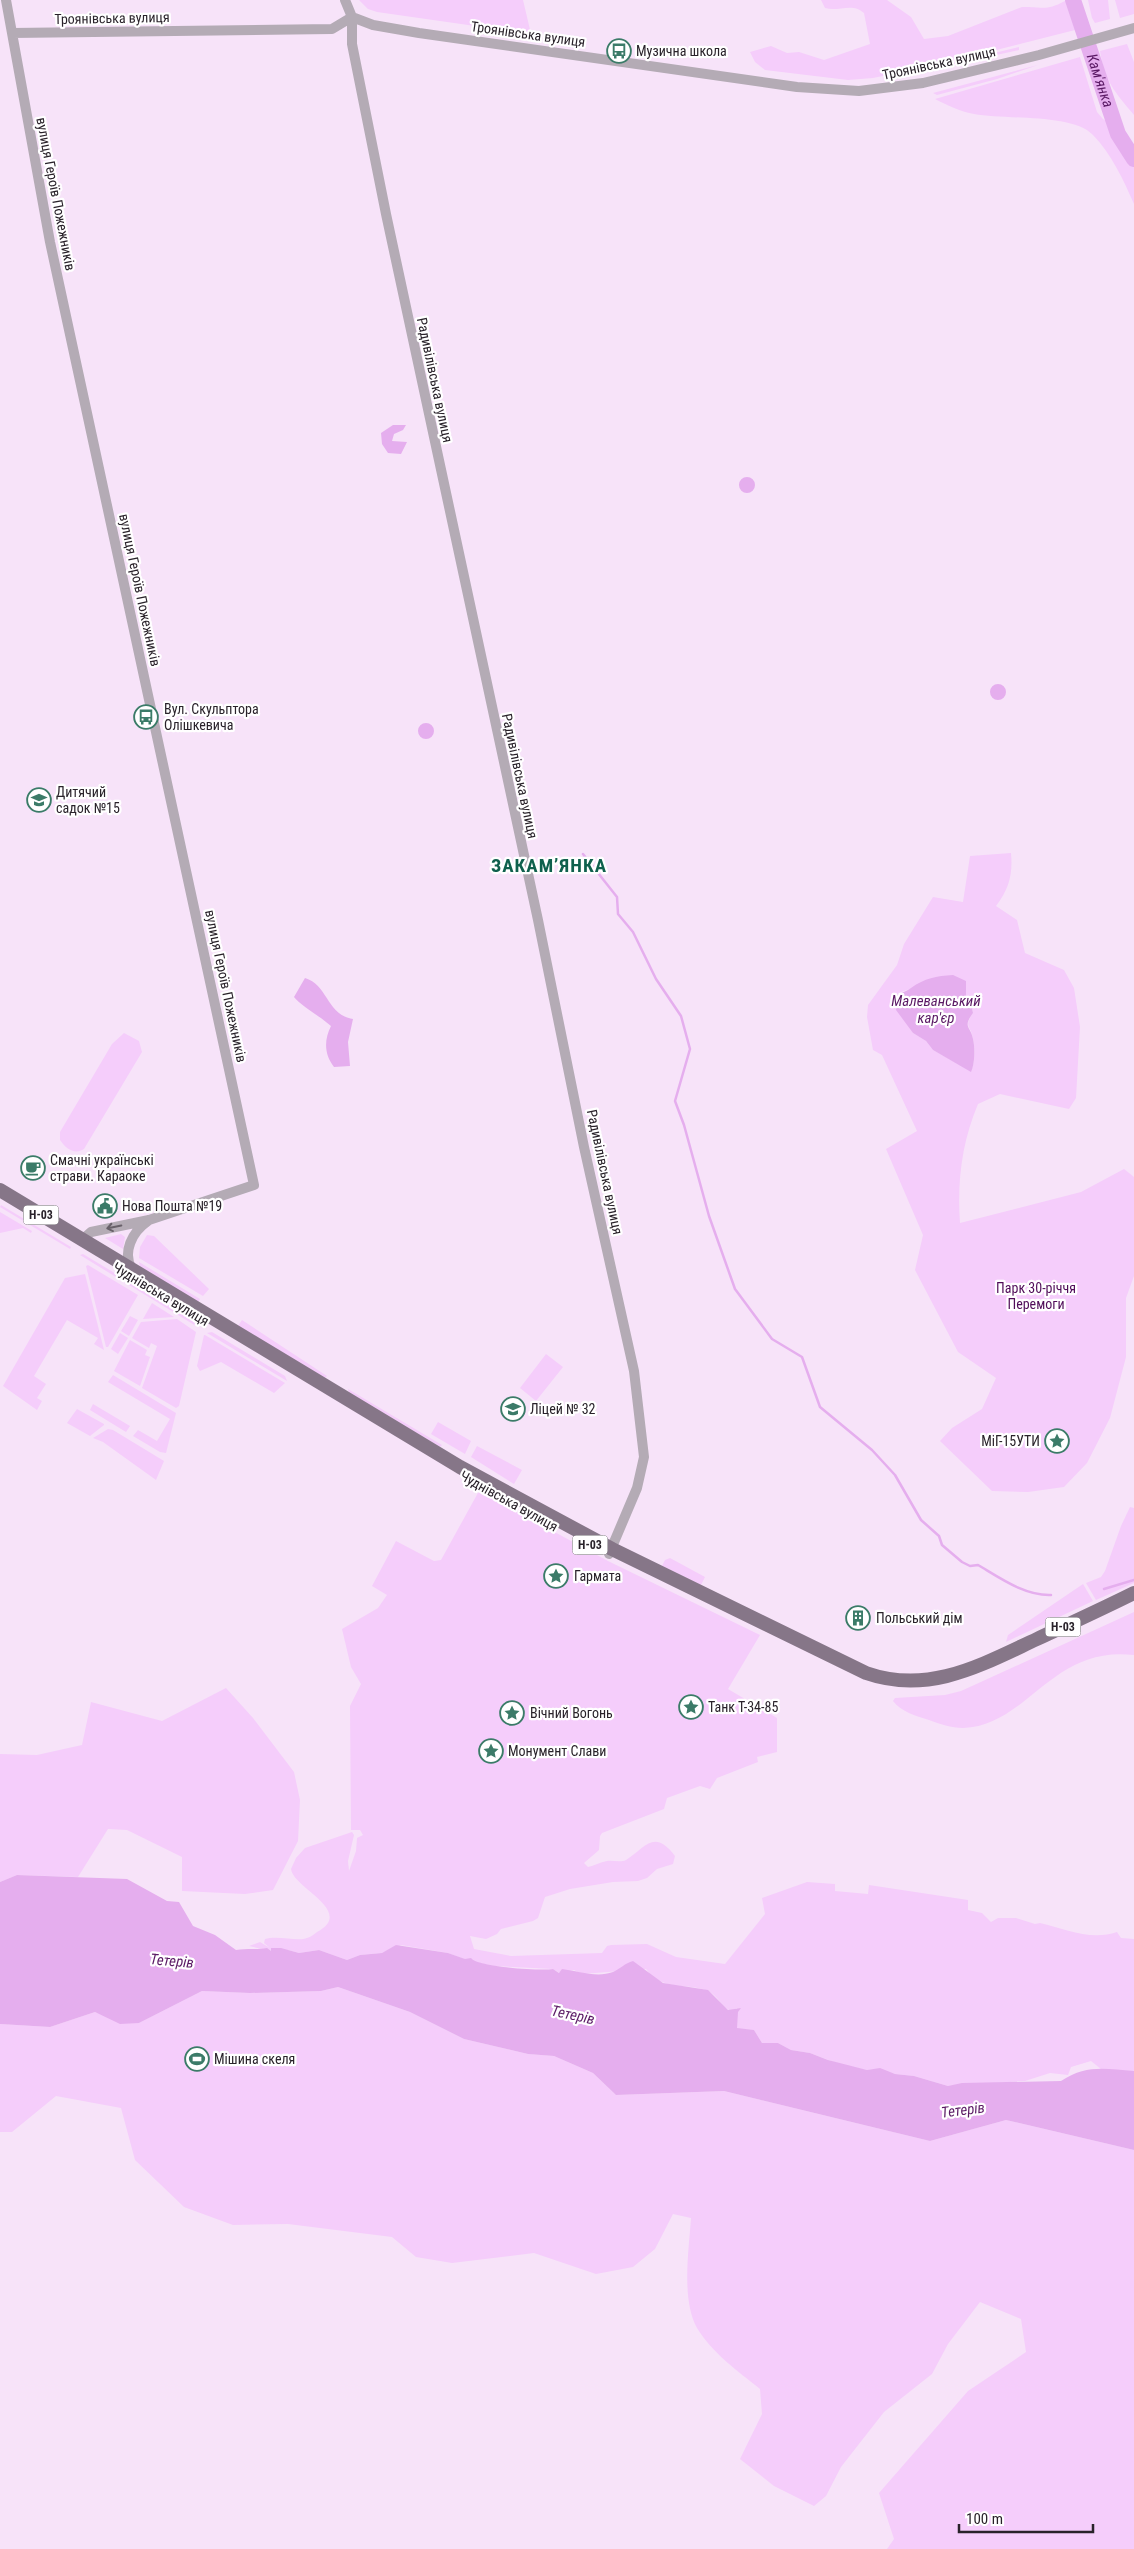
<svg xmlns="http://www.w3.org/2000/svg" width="1134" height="2549" viewBox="0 0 1134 2549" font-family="'Roboto Condensed',sans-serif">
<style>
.green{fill:#f5cdfb;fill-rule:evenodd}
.water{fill:#e5aeee}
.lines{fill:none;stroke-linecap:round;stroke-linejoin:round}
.stream{stroke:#e5aeee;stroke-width:2.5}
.river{stroke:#e5aeee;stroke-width:16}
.minor{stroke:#b4abb5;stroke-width:10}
.major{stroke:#867688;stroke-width:14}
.oneway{stroke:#686069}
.labels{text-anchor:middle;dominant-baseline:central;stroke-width:4.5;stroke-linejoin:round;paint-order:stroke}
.shield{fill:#fff;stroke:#69646a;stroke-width:1}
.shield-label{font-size:12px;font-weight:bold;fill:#29222a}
.street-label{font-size:14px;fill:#29222a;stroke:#fff}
.poi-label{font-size:14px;fill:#29222a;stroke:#fff;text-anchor:start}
.park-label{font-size:14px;fill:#500c59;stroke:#fff}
.water-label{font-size:15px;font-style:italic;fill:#5a1964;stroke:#fff}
.district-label{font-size:19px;font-weight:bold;letter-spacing:1px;fill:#0f604d;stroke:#fff}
</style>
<rect width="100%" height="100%" fill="#f7e3f9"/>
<path class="green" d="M359 0H523L531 34 377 12 368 9Z
M821 0H887L911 17 924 39 948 36 1022 7C1043 6 1044 12 1065 1L1075 30 941 64 873 78 848 80 765 70 755 62 750 52 771 46 787 53 799 52 824 60 870 44 864 13C852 2 839 12 825 8Z
M1088 0H1108L1110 19 1095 23 1092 18Z
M1115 0H1134V14L1120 18Z
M1127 44 1134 62V115C1115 92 1105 82 1100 51Z
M1019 47V50L882 80Z
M1080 57 1097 112 1103 119 1127 135 1129 148 1134 160V204C1124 181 1111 153 1093 135 1072 113 1004 120 974 114 962 112 946 105 935 99Z
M1038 65 997 79 937 95 933 93Z
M1011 853C1013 874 1009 889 996 906L1017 920 1025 953 1064 970 1074 988 1080 1027 1076 1098 1069 1109 1000 1094 978 1104C962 1142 957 1181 960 1223L1081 1192 1124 1169 1134 1177V1276L1126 1298V1357L1110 1418 1087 1463 1064 1487 1028 1492 992 1491 940 1441 952 1428 982 1409 996 1378 958 1352 915 1270 923 1235 886 1149 917 1131 882 1055 873 1050 867 1017 868 1005 897 965 904 944 933 897 963 902 970 856ZM910 989 966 993V998L971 1004 973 1013C963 1028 971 1025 973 1039 975 1047 975 1064 971 1071L933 1050 926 1041 913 1033 898 993Z
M124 1033 139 1041 142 1052 84 1149C75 1155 66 1149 60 1140V1132L112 1044Z
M1 1205 71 1247 70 1249 0 1207Z
M0 1212 32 1231 31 1233 23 1228 0 1233Z
M121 1234 125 1237 123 1249 105 1238Z
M147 1235 154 1236 209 1289 203 1296 139 1258 140 1247Z
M83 1254 193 1320 196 1326 80 1255Z
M139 1262 200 1299 198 1302 140 1267Z
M88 1265 138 1295 108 1347H106L86 1266Z
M85 1274 104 1350 94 1344 98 1338 67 1320 34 1376 46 1384 37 1398 42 1401 37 1410 3 1386 65 1278Z
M152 1303 174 1317 143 1319Z
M130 1316 138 1320 129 1336 121 1331Z
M177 1319 196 1332 179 1406 176 1408 142 1388 157 1346 151 1343 149 1348 132 1338 141 1322Z
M242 1320 327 1376 325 1378 238 1326Z
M212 1332 285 1376 287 1381 207 1333Z
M120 1333 128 1338 118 1354 111 1349Z
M204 1335H205L285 1383 274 1393 221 1362 200 1371 197 1366Z
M130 1340 147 1350 145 1355 150 1357 140 1386 114 1371Z
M546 1354 563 1367 536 1401 520 1388Z
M113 1375 176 1413 166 1453 160 1452 133 1436 138 1430 157 1441 170 1419 108 1382Z
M348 1389 442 1445 440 1447 349 1393Z
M93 1404 130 1426 126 1432 90 1410Z
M77 1409 104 1424V1425L90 1436 67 1423Z
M438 1422 471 1441 465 1454 431 1434Z
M108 1429 113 1430 164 1461 156 1480 103 1442 93 1438Z
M477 1446 522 1470 514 1484 471 1457Z
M479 1491 608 1561 760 1635 728 1689 777 1718V1752L757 1757 758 1762 717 1778 710 1789 700 1786 667 1798 664 1809 602 1833 600 1836 599 1850 584 1863 588 1867C594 1866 600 1862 607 1861 613 1860 620 1863 626 1860 645 1848 654 1828 675 1856L673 1864 657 1869 647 1878 638 1881 613 1882 570 1889 545 1897 538 1918 533 1921 501 1929 497 1934 486 1939 470 1936 474 1949 511 1956 602 1953 607 1946 611 1945 647 1944 676 1957 725 1964 765 1914 762 1898 807 1882 835 1884V1891L868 1894 869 1885 968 1900V1910L982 1913 991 1922 998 1918H1016L1035 1924 1040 1923C1065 1929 1091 1941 1117 1932L1121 1938 1134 1939V2073L1101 2069 1091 2061 1071 2067 1068 2075 1050 2073 1025 2081 948 2086 914 2076 895 2074 878 2069 867 2070 839 2064 810 2053 791 2050 778 2043H762L754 2030 737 2029V2008L732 2011C721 2008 718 1995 708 1991 686 1982 663 1992 646 1969L582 1974 574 1970 560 1973 553 1969 494 1966 475 1963 448 1953 401 1945 382 1953 360 1955 347 1960 319 1950 299 1953 288 1950 271 1951 249 1946 260 1942 270 1948 264 1943 265 1939C278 1935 298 1942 307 1938 311 1937 314 1934 317 1932 356 1911 293 1888 291 1869L296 1858 305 1848 352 1832 354 1835 348 1861 349 1871 356 1851 357 1838 363 1835 360 1830H351L350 1706 361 1684 351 1667 342 1629 378 1608 387 1595 372 1586 396 1541 434 1561 441 1560Z
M1130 1507 1134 1508V1583L1096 1600 1086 1583 1101 1577 1105 1571 1121 1526Z
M670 1558 705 1577 701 1585 662 1566 665 1560Z
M1083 1584 1093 1601 1006 1642 1008 1635Z
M1134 1612V1655C1051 1645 1028 1726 963 1728 951 1728 940 1724 929 1720 917 1716 901 1712 893 1701L895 1698 945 1695 961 1691Z
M226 1688 253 1718 294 1772 300 1800 298 1841 273 1890 245 1894 182 1891V1857L127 1830 108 1829 78 1877 17 1875 0 1882V1754L37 1755 82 1745 91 1702 162 1721Z
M338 1987 410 2012 464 2039 528 2054 554 2056 593 2073 616 2095 724 2091 930 2141 1006 2120 1134 2150V2549H887L894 2539 879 2493 968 2391 1026 2352 1021 2319 980 2302 948 2344 932 2374 884 2412 841 2467 826 2496 814 2506 774 2486 740 2459 762 2414 760 2389C738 2371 712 2353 697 2328 681 2299 689 2249 691 2218L673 2214 655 2249 633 2267 596 2274 534 2253 452 2263 416 2257 392 2237 288 2224 233 2225 184 2207 135 2160 121 2108 56 2096 12 2132H0V2024L50 2027 95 2012 108 2017 139 2023 202 1991 250 1993 321 1991Z"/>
<path class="water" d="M393 425H406L403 430 394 434 392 441 407 442 401 454 388 453 382 444 381 433Z
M739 485a8 8 0 1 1 16 0a8 8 0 1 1-16 0Z
M990 692a8 8 0 1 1 16 0a8 8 0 1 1-16 0Z
M418 731a8 8 0 1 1 16 0a8 8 0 1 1-16 0Z
M953 975 966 981V998L971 1004 973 1013C962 1028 971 1026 973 1039 975 1047 975 1064 971 1072L933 1050 926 1041 913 1033 896 1010 894 999C899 992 905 993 911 988 925 978 936 976 953 975Z
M305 978C328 985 327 1015 353 1019L348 1042 350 1066 334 1067C324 1054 324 1040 331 1026 321 1017 300 1005 294 997Z
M17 1875 127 1879 167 1901 179 1902 193 1926 215 1935 236 1950C247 1948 258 1950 267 1948L271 1951V1948H281L299 1953 319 1950 347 1960 360 1955 382 1953 396 1945 448 1953 465 1959 471 1958C477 1967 540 1971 553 1969L559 1973 562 1969C578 1971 597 1978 613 1972 620 1969 625 1963 633 1961L663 1983 708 1990 728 2010 741 2008 738 2012 737 2028 754 2030 762 2043H778L791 2050 810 2053 828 2060 867 2070 880 2068 895 2074 914 2076 948 2086 962 2083 1061 2081C1087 2064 1105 2069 1134 2071V2150L1006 2120 930 2141 724 2091 616 2095 593 2073 554 2056 528 2054 464 2039 410 2012 338 1987 321 1991 250 1993 202 1991 139 2023 120 2024 95 2012 50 2027 0 2024V1882Z"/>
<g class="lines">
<path class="stream" d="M583 854 617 897 618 914 633 932 656 979 681 1016 690 1049 675 1101 684 1125 709 1216 735 1289 772 1339 802 1357 820 1407 872 1450 895 1475 921 1520 939 1536 942 1545 962 1562 970 1566 978 1565C1000 1578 1025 1596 1051 1595
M1104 1589 1134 1580"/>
<path class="river" id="s1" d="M1073 0 1118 134 1134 159"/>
<path class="minor" d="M6 0 50 242 254 1185 149 1220 91 1232 82 1240
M345 0 352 17V44L386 214 538 920 584 1147 634 1371 644 1457 637 1488 609 1554
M352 17 373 25 419 33 797 87 859 91 923 83 1039 55 1134 28
M12 33 332 29 352 17
M132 1270C122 1252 132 1232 148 1221"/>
<path class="major" d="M0 1190 460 1467 612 1549 866 1673C929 1695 981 1665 1037 1639 1069 1624 1102 1609 1134 1593"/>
</g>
<defs><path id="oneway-shaft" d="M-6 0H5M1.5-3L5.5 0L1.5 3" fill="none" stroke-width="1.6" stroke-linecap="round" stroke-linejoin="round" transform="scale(1.25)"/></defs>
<use class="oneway" href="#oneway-shaft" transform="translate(114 1227) rotate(168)"/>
<defs>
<g id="bus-ring" transform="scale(1.25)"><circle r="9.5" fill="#fff" stroke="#3b7b68" stroke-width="1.5"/><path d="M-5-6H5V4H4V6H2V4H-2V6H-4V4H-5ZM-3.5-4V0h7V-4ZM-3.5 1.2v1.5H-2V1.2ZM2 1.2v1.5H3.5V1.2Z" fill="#3b7b68"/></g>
<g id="school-ring" transform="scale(1.25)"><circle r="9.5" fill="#fff" stroke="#3b7b68" stroke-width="1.5"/><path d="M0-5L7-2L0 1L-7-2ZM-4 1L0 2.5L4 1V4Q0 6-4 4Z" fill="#3b7b68"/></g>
<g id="cafe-ring" transform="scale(1.25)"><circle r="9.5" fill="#fff" stroke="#3b7b68" stroke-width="1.5"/><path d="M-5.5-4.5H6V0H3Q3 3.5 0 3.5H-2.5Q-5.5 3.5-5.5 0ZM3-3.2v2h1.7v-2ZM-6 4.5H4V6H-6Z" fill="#3b7b68"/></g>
<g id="civic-ring" transform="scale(1.25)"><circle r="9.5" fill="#fff" stroke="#3b7b68" stroke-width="1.5"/><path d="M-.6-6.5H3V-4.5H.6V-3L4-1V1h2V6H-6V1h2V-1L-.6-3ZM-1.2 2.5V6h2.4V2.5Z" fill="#3b7b68"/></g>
<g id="sight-ring" transform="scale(1.25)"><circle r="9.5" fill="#fff" stroke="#3b7b68" stroke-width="1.5"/><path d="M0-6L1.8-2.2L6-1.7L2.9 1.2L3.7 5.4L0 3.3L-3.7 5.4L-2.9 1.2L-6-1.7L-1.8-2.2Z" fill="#3b7b68"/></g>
<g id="building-ring" transform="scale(1.25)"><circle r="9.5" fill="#fff" stroke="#3b7b68" stroke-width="1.5"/><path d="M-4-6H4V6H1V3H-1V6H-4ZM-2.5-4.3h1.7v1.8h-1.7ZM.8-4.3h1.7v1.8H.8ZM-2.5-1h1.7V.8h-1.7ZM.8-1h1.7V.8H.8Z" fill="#3b7b68"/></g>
<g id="stadium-ring" transform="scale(1.25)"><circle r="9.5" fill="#fff" stroke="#3b7b68" stroke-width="1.5"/><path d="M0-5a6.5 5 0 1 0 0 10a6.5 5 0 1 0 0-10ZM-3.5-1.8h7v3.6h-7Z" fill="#3b7b68"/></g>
</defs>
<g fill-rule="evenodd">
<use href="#bus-ring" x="619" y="51"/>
<use href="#bus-ring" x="146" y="717"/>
<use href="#school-ring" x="39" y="800"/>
<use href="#cafe-ring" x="33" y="1168"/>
<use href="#civic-ring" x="105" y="1206"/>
<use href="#school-ring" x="513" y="1409"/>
<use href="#sight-ring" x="1057" y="1441"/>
<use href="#sight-ring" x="556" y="1576"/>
<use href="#building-ring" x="858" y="1618"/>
<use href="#sight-ring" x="691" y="1707"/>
<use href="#sight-ring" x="512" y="1713"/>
<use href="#sight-ring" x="491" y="1751"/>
<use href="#stadium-ring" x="197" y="2059"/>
</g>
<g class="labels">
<g class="shield">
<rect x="23.5" y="1205.5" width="35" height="19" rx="4"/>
<rect x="572.5" y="1535.5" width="35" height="19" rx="4"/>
<rect x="1045.5" y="1617.5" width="35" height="19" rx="4"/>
</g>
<g class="shield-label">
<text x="41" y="1215">Н-03</text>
<text x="590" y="1545">Н-03</text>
<text x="1063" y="1627">Н-03</text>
</g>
<g class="street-label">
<text transform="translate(112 18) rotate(-1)">Троянівська вулиця</text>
<text transform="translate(528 34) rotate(8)">Троянівська вулиця</text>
<text transform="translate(939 63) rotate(-12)">Троянівська вулиця</text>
<text transform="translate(56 194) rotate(79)">вулиця Героїв Пожежників</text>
<text transform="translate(435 380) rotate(78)">Радивілівська вулиця</text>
<text transform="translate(140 590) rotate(78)">вулиця Героїв Пожежників</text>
<text transform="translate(520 776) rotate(78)">Радивілівська вулиця</text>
<text transform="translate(226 986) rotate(78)">вулиця Героїв Пожежників</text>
<text transform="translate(605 1172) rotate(78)">Радивілівська вулиця</text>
<text transform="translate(161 1294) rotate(31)">Чуднівська вулиця</text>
<text transform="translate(509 1501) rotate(29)">Чуднівська вулиця</text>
</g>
<g class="poi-label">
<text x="636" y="51">Музична школа</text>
<text x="164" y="709">Вул. Скульптора<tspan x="164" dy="16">Олішкевича</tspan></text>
<text x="56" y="792">Дитячий<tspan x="56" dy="16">садок №15</tspan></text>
<text x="50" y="1160">Смачні українські<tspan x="50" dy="16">страви. Караоке</tspan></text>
<text x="122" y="1206">Нова Пошта №19</text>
<text x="530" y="1409">Ліцей № 32</text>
<text x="1040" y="1441" text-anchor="end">МіГ-15УТИ</text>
<text x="574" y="1576">Гармата</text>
<text x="876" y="1618">Польський дім</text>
<text x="708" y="1707">Танк Т-34-85</text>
<text x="530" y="1713">Вічний Вогонь</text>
<text x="508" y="1751">Монумент Слави</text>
<text x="214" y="2059">Мішина скеля</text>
</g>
<g class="park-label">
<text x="1036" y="1288">Парк 30-річчя<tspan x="1036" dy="16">Перемоги</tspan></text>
</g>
<g class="water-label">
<text stroke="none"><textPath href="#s1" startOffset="85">Кам'янка</textPath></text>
<text x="936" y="1001">Малеванський<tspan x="936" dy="17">кар'єр</tspan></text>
<text transform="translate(172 1961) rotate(5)">Тетерів</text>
<text transform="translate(573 2015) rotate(12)">Тетерів</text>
<text transform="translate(963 2110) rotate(-7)">Тетерів</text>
</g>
<g class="district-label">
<text x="549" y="865">ЗАКАМ’ЯНКА</text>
</g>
</g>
<path d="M959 2524v8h134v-8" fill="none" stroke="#29222a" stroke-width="2.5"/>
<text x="966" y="2524" font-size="15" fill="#29222a" stroke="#ffffff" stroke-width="4" paint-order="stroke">100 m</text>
</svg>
